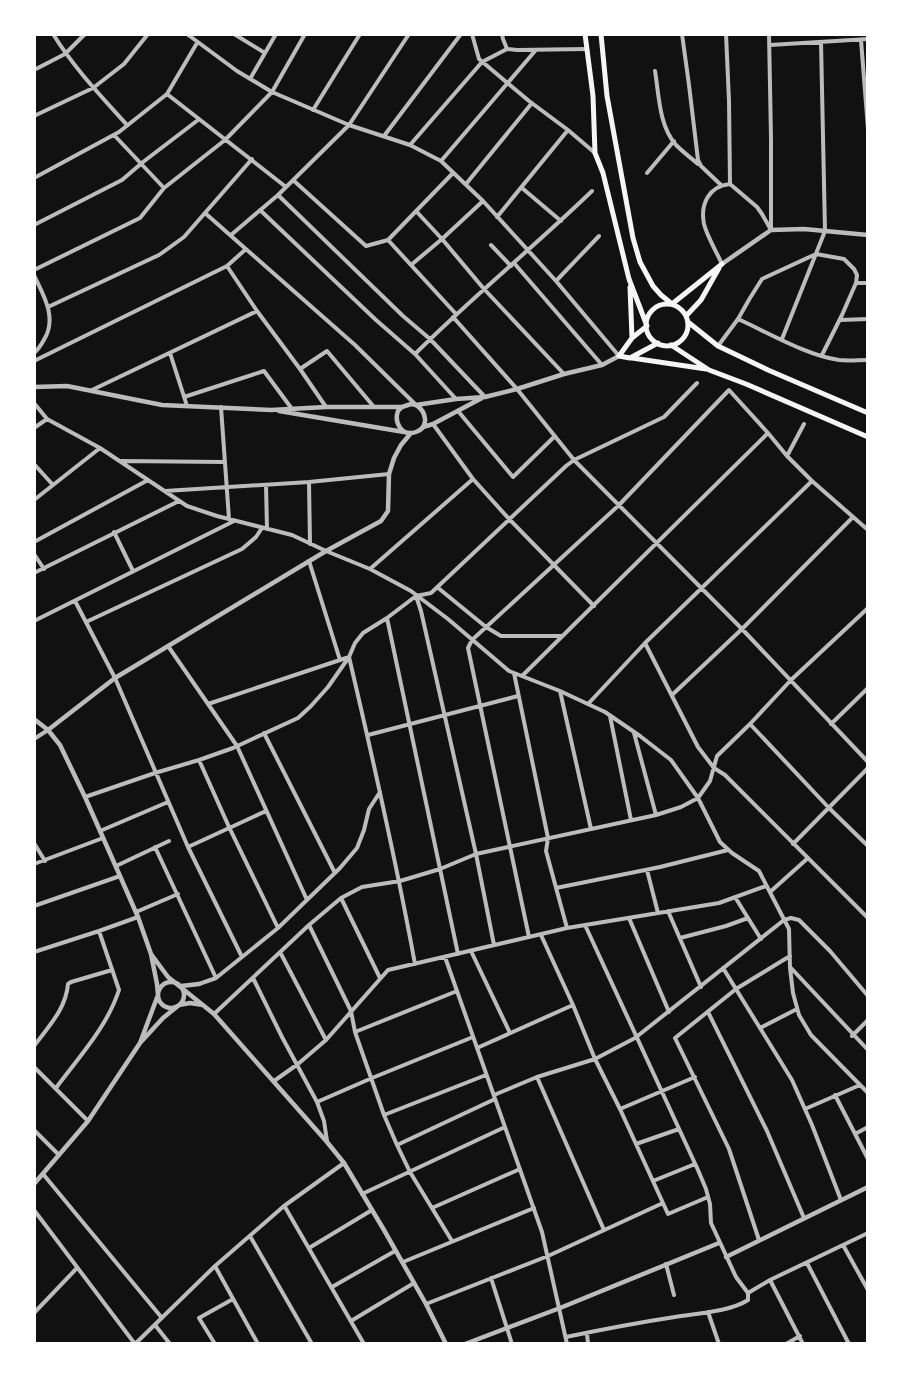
<svg xmlns="http://www.w3.org/2000/svg" width="902" height="1378" viewBox="0 0 902 1378" font-family="Manrope,sans-serif">
<style>
.lines{fill:none;stroke-linecap:round;stroke-linejoin:round}
.minor{stroke:#bcbcbc;stroke-width:4}
.tertiary{stroke:#bcbcbc;stroke-width:4.5}
.secondary{stroke:#f5f5f5;stroke-width:5}
</style>
<rect width="100%" height="100%" fill="#111"/>
<g class="lines">
<path class="minor" d="M53 34C74 68 101 96 127 125
M187 34 237 71 272 92 349 125 410 145 441 161 483 201 556 281 619 356
M234 34 265 53
M472 34 479 59 529 101 568 130 595 153
M502 34 503 39 507 49
M682 34 689 85 698 160 701 166 721 185
M726 34 729 101 730 184
M861 40 868 129
M770 45 868 39
M34 70 65 54 85 34
M655 71C659 95 659 126 676 145 683 152 691 158 698 164
M250 79 276 34
M167 94 286 187
M313 110 360 34
M34 116 93 88 124 64 148 34
M114 135 164 188
M384 136 461 34
M410 145 482 62 507 49 517 50 587 49
M441 161 535 51
M647 173 674 141
M34 178 119 132 167 94 197 43
M293 180 366 246 388 240
M466 184 532 103
M522 188 561 221
M278 195 403 316 430 339 485 397
M260 210 376 320 415 354 456 399
M416 211 442 239 484 289 564 374
M205 213 355 345 415 404
M497 217 568 130
M34 225 122 180 143 162 198 120
M231 235 278 195 349 125 409 34
M388 240 456 314
M388 240 453 173
M491 245 511 266
M514 263 602 365
M722 264C717 253 707 236 704 224 700 204 709 186 730 184L757 207 762 214 771 230V138L769 34
M411 265 442 239 483 201
M227 266 257 311 300 369 326 407
M34 270 140 218 164 188 225 140 272 92 305 34
M34 275C43 295 56 315 46 336 42 343 40 348 34 353
M556 281 599 236
M856 283H868
M48 307 159 255 184 237 252 159
M453 317 517 389 574 460 742 629 868 762
M738 319C769 333 806 355 839 360 848 361 858 360 868 360
M840 320 868 319
M782 339 825 231 821 42
M718 346 738 319 750 298 762 279 816 254 844 259 854 269 857 275 856 283 842 315 822 355
M170 353 187 406
M415 354C472 297 534 247 592 191
M34 361 227 266 246 249
M300 369 327 351 374 407
M92 390 257 311
M184 397 264 371 292 409
M34 403 47 419 100 448 187 506 217 516 292 535 326 551 370 569 411 591 448 619 509 671 560 691 605 712 640 736 671 760 698 798 720 842 732 853 759 871 789 929 790 968 793 993 799 1015 811 1035 868 1093
M221 407 229 519
M458 411 513 477 555 436
M433 424 473 479 509 519 594 606
M34 428 47 419
M787 456 804 424
M121 461 224 462
M34 464 53 485
M309 482 310 544
M266 485 267 529
M165 491 309 482 389 474
M34 500 100 448
M114 532 133 571
M34 542 148 480
M34 554 44 569
M309 561 340 660
M370 569 473 479
M34 573 179 501
M437 587 486 627 501 636H561
M416 596 421 611 476 854 494 945
M75 601 115 678 188 847 242 957
M387 618 458 954
M34 621 234 521
M86 622 242 549 256 537 262 528
M645 643 698 747 714 768 725 775 868 918
M168 646 237 746 307 900
M514 673 548 838 546 851 567 928
M522 676 768 433
M560 691 591 829
M672 695 742 629 853 517
M208 704 349 657C373 759 396 861 415 964
M588 704 645 643 812 481
M610 716 631 820
M750 724 829 808 868 846
M831 724 868 688
M264 733 335 873
M634 733 656 815
M368 735 518 696
M34 739 48 730
M199 760 229 827 278 928
M85 797 155 773 199 760 233 748 298 718 311 706 328 687 349 657 355 643 363 633 387 618 416 596 431 593 566 466 574 460 664 417 697 383
M100 831 168 802
M34 843 45 861
M793 844 868 768
M155 847 216 978
M188 847 266 811
M34 864 103 838
M116 866 169 841
M647 870 658 913
M556 888 660 867 728 850
M770 892 808 858
M735 897 761 939
M341 898 380 978
M34 906 120 876
M668 911 701 987
M136 912 178 894
M629 918 669 1012
M309 925 351 1011 355 1032 384 1115 397 1145 410 1172 452 1241
M541 935 573 1005 595 1059 620 1109 668 1214 708 1197
M529 937 468 648 472 640 619 505 729 390 768 433 787 456 812 481 868 530
M680 938 726 926 748 918
M471 951 510 1033
M34 952 99 931 138 917
M280 952 326 1040
M445 957 542 1232 567 1344
M723 968 792 1080 812 1125 841 1200
M791 968 868 1050
M253 978 282 1037 317 1102 324 1121 327 1141
M199 984 216 978 278 928 340 868 357 848 364 830 369 809 380 792
M708 1012 767 1131 804 1218
M214 1014 309 925 341 898 362 887 400 881 440 869 476 854 656 815 681 807 698 798 710 781 717 756 750 724 791 680 868 608
M760 1028 797 1009
M355 1032 457 991
M852 1036 868 1020
M34 1046C48 1027 66 1009 68 984L71 982 112 970
M477 1048 573 1005
M34 1067 88 1121
M537 1077 604 1230
M274 1081 298 1064 326 1040 388 970 567 928 719 903 766 886
M56 1088C79 1057 107 1027 119 990L99 931
M494 1095 537 1077 595 1059 635 1038 784 920 791 918 799 920 830 951 868 996
M835 1095 868 1159
M317 1102 372 1078 473 1037
M620 1109 695 1077
M805 1109 860 1085
M384 1115 486 1075
M34 1130 59 1155
M855 1134 868 1127
M636 1144 679 1129
M397 1145 495 1099
M43 1174 162 1318
M653 1181 695 1164
M362 1194 505 1127
M285 1207 364 1344
M432 1208 520 1169
M34 1210 135 1344
M250 1236 312 1344
M759 1240 729 1149 675 1038 736 989 790 956
M843 1245 868 1290
M309 1248 372 1210
M403 1262 534 1208
M807 1263 849 1344
M666 1264 674 1295
M215 1266 258 1344
M491 1278 512 1344
M770 1280 803 1344
M332 1287 395 1251
M748 1293 770 1280 868 1233
M426 1304 548 1256 663 1203
M708 1312 719 1344
M34 1313 77 1268
M351 1321 414 1283
M155 1325 170 1344
M587 1333 588 1344
M566 1337C604 1329 642 1322 681 1316 701 1313 731 1311 748 1300V1293L736 1277 711 1223 710 1204 706 1189 698 1170 585 925
M135 1344 215 1266 284 1206 344 1163
M215 1344 199 1318 233 1299
M786 1344 800 1336"/>
<path class="tertiary" d="M722 264 771 230 804 229 868 235
M34 387 67 386 162 405 271 410 326 407H402
M416 405C426 411 430 427 416 432 401 437 394 422 398 411L402 407 411 404 416 405 456 399 485 397 517 389 564 374 602 365 619 356
M279 411 404 432
M423 427 433 424 482 398
M34 719 48 730 60 745 85 797 120 876 138 917 151 954 157 984 158 995 140 1043
M48 730 115 678 326 551 381 521 388 511 389 474 394 458 401 445 411 433
M151 954 168 977 214 1014 327 1142 344 1163 384 1230 426 1304 446 1344
M158 995a13 13 0 1 1 26 0a13 13 0 1 1-26 0Z
M181 986 199 984
M34 1184 88 1121 140 1043 163 1018 179 1005 190 1003 203 1005
M726 1257 868 1187
M465 1344 560 1308 719 1243"/>
<path class="secondary" d="M585 34 593 96 595 153 603 173 629 279 647 326 632 338 619 356 630 358 658 343
M601 34 607 96 633 238 640 262 653 286 661 295 672 304 722 264
M630 287 632 338
M646 325a21 21 0 1 1 42 0a21 21 0 1 1-42 0Z
M686 316 701 300 719 268
M688 322 718 346 768 370 868 413
M671 345 709 370 746 384 868 437
M632 358 706 369"/>
</g>
<rect width="902" height="1378" fill="none" stroke="#ffffff" stroke-width="72"/>
</svg>
